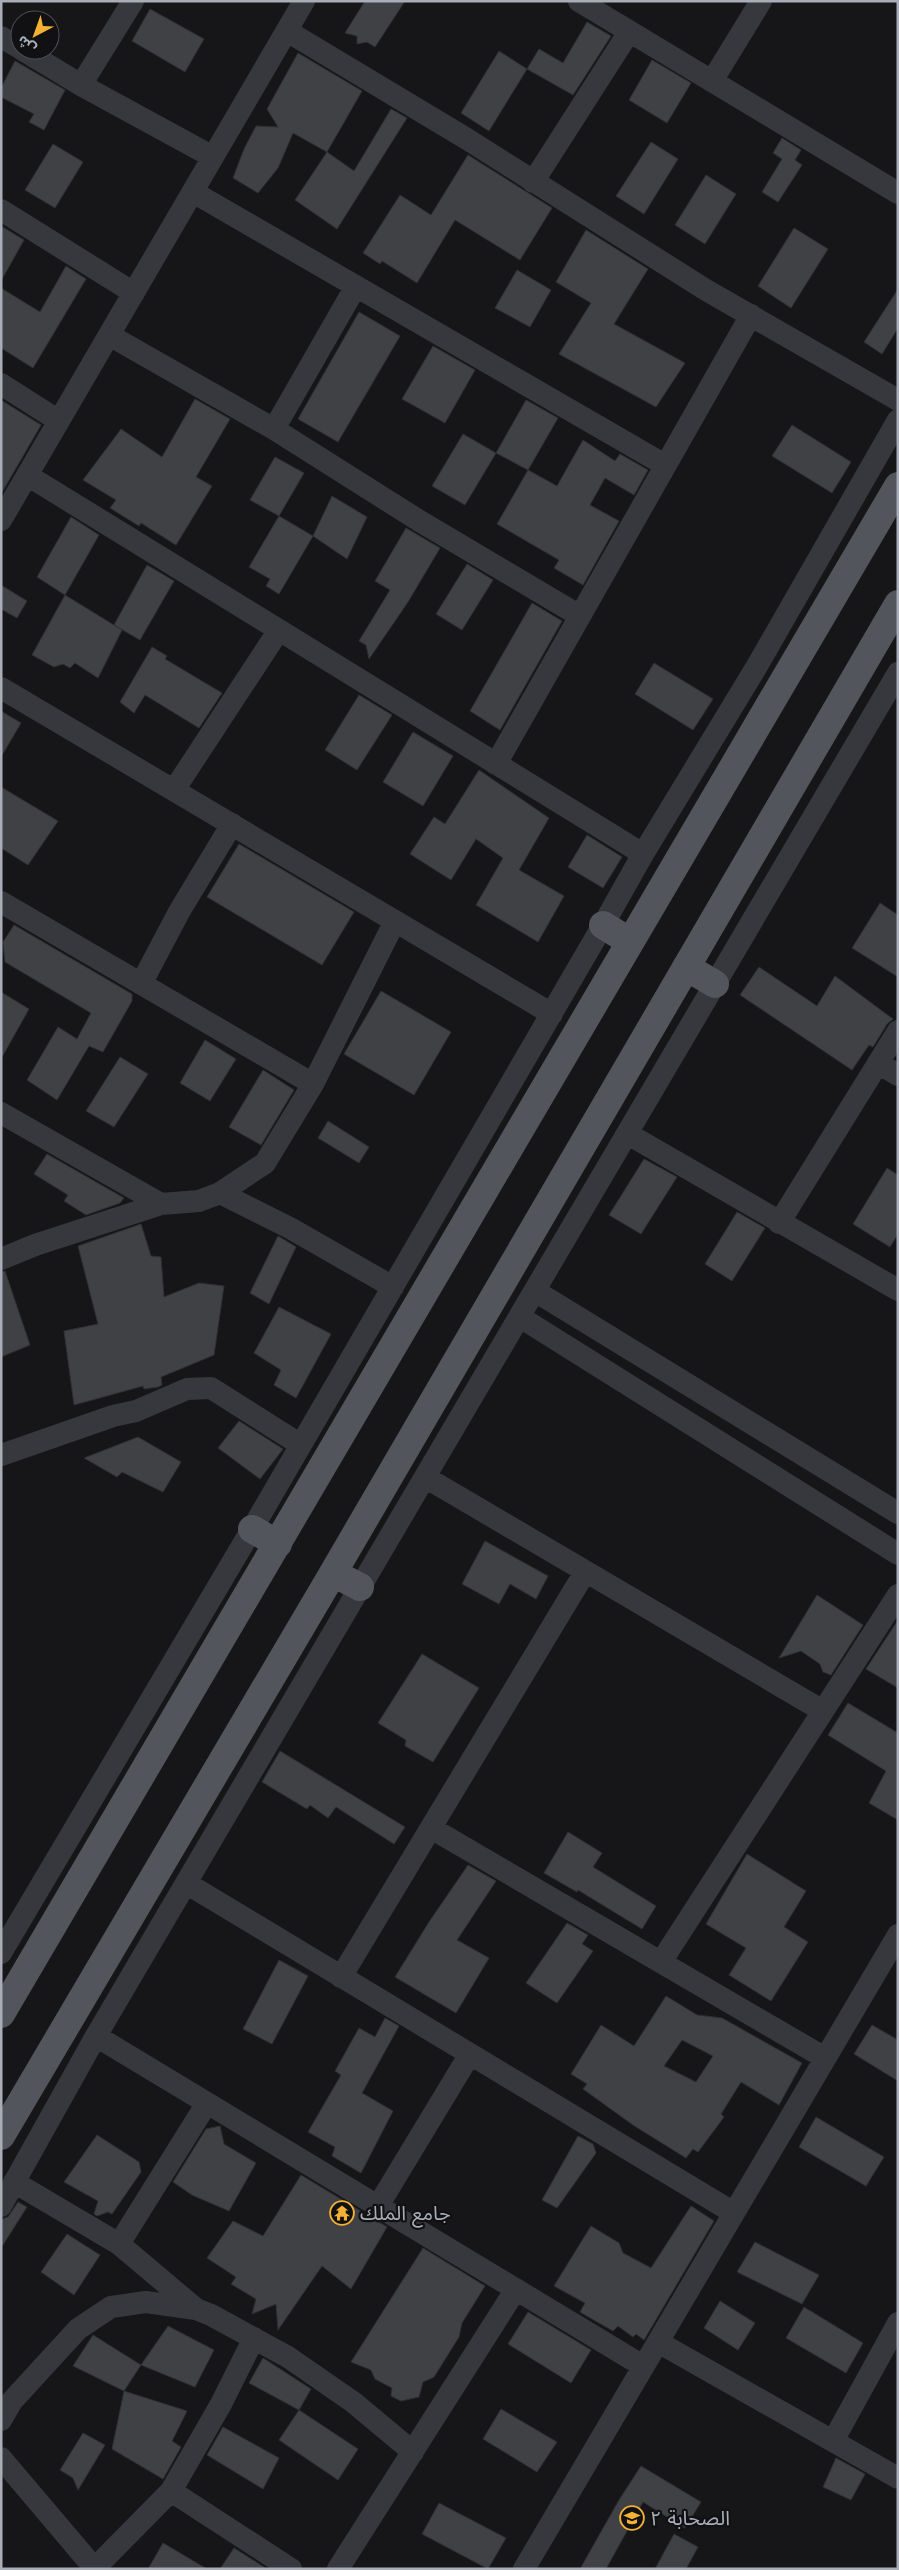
<svg xmlns="http://www.w3.org/2000/svg" width="899" height="2570" viewBox="0 0 899 2570" font-family="Jost,'Noto Sans Arabic',sans-serif">
<style>
.building{fill:#404145;stroke:#303034;fill-rule:evenodd}
.lines{fill:none;stroke-linecap:round;stroke-linejoin:round}
.minor{stroke:#37383d;stroke-width:22}
.major{stroke:#53555c;stroke-width:28}
.labels{text-anchor:middle;dominant-baseline:central;stroke-width:4.5;stroke-linejoin:round;paint-order:stroke}
.poi-label{font-size:20px;fill:#a8adb8;stroke:#111113;text-anchor:start}
</style>
<rect width="100%" height="100%" fill="#161618"/>
<path class="building" d="M365 1H405L375 47 367 42 357 44V36L345 33Z
M150 9 204 39 185 72 132 41Z
M587 22 611 36 573 95 527 69 539 49 563 63Z
M499 51 527 69 489 131 461 113Z
M298 53 362 91 327 152 293 133 278 168 258 193 233 178 244 149 256 126 278 127 267 109Z
M652 60 691 83 667 123 629 100Z
M15 61 65 90 44 130 29 122 34 114 1 97V88Z
M391 109 407 118 337 229 295 200 327 152 354 171Z
M782 138 801 150 795 160 802 165 778 202 762 192 782 159 773 153Z
M651 142 678 159 644 214 616 196Z
M53 144 83 162 55 208 25 190Z
M468 155 552 208 520 260 455 220 417 283 382 261 380 264 363 253 400 195 431 215Z
M706 175 736 194 705 244 675 225Z
M1 226 24 240 1 281Z
M794 228 828 249 791 308 758 286Z
M586 230 648 269 614 324 685 363 656 407 559 354 591 303 556 282Z
M66 266 86 279 33 368 1 348V288L40 312Z
M517 270 551 290 530 327 495 308Z
M898 289V328L882 354 864 342Z
M359 312 400 336 338 442 298 419Z
M433 346 475 370 445 423 402 399Z
M195 399 230 419 196 477 212 486 176 545 141 523 139 526 110 508 116 500 83 480 121 429 162 457Z
M1 400 41 425 1 494Z
M526 400 558 418 528 470 496 453Z
M792 425 851 462 832 493 772 456Z
M463 434 496 453 465 505 432 486Z
M583 440 615 461 620 454 648 470 634 495 605 478 590 505 619 521 583 585 554 568 559 560 497 524 528 470 557 486Z
M275 457 304 473 279 516 250 500Z
M332 496 367 517 347 559 313 536Z
M279 516 313 536 279 594 266 586 270 579 249 567Z
M71 517 99 535 65 595 37 577Z
M406 528 440 548 408 602 369 659 366 645 359 641 390 590 375 581Z
M467 564 493 580 462 630 436 614Z
M147 565 174 581 140 640 114 625Z
M1 585 27 601 17 618 1 609Z
M65 595 122 630 98 678 75 663 70 668 63 664 54 667 32 655Z
M532 603 562 621 500 730 470 711Z
M152 647 167 656 165 659 222 693 199 728 145 695 134 713 120 702Z
M654 663 713 699 693 730 635 694Z
M359 695 392 715 357 770 325 750Z
M1 711 21 723 1 757Z
M413 732 453 756 423 806 383 782Z
M479 770 549 818 519 870 564 896 538 942 476 905 503 858 476 839 451 880 410 854 434 817 445 824Z
M1 787 58 821 28 865 1 848Z
M587 835 622 857 603 888 568 867Z
M239 844 354 912 322 965 207 897Z
M880 903 898 915V977L852 948Z
M14 925 132 994V1001L103 1052 89 1046 57 1100 27 1080 58 1027 77 1039 91 1013 5 962 3 942Z
M759 967 817 1006 835 976 893 1019 887 1024 873 1047 869 1045 852 1070 740 995Z
M381 991 451 1032 414 1095 344 1054Z
M1 992 29 1009 1 1059Z
M205 1040 236 1059 210 1101 180 1083Z
M120 1057 148 1074 114 1127 86 1111Z
M263 1070 294 1090 261 1145 229 1127Z
M328 1121 369 1147 359 1163 318 1138Z
M47 1154 124 1198 120 1203 86 1215 64 1201 68 1195 34 1174Z
M644 1159 677 1177 641 1234 609 1215Z
M887 1168 898 1175V1234L890 1247 853 1224Z
M737 1212 765 1228 732 1281 705 1264Z
M141 1224 151 1256 161 1257 164 1297 199 1283 224 1286 214 1355 161 1377 162 1385 158 1387 144 1389 143 1386 74 1405 64 1331 98 1324 78 1246Z
M278 1236 296 1247 269 1304 250 1293Z
M5 1271 30 1345 1 1357V1272Z
M279 1307 331 1334 296 1398 274 1385 281 1370 254 1353Z
M239 1421 283 1449 260 1479 218 1448Z
M138 1437 181 1462 163 1492 122 1472 117 1477 84 1458Z
M485 1541 548 1576 536 1599 510 1584 499 1604 462 1584Z
M817 1595 863 1625 831 1675 823 1672 820 1664 801 1651 779 1658Z
M898 1620V1688L866 1669Z
M422 1654 479 1688 433 1762 405 1746 406 1740 378 1723Z
M848 1703 898 1733V1820L869 1803 886 1771 828 1735Z
M280 1751 405 1827 394 1844 336 1807 328 1818 310 1805 307 1809 262 1782Z
M568 1832 602 1853 593 1867 656 1906 642 1929 578 1890 577 1892 544 1873Z
M747 1854 806 1891 784 1927 808 1942 771 2001 729 1975 746 1948 706 1924Z
M468 1865 496 1881 457 1940 489 1958 456 2013 395 1977 429 1922Z
M567 1923 588 1935 582 1944 593 1951 557 2003 526 1983Z
M279 1960 308 1976 272 2044 243 2029Z
M666 1996 697 2015 722 2018 802 2063 779 2105 741 2082 721 2114 724 2117 698 2152 693 2149 686 2158 633 2125 583 2089 587 2084 571 2074 601 2025 634 2046ZM682 2040 713 2056 696 2082 664 2066Z
M385 2018 399 2026 362 2093 393 2111 361 2173 332 2156 335 2147 308 2132 341 2075 335 2071 359 2028 375 2037Z
M872 2025 898 2040V2081L854 2054Z
M816 2117 884 2157 866 2186 799 2147Z
M220 2126 224 2144 256 2163 229 2211 192 2195 173 2182 206 2129Z
M97 2135 139 2162 141 2172 112 2214 108 2212 97 2216 94 2214 98 2201 64 2182Z
M578 2136 593 2144 596 2153 557 2208 542 2200Z
M301 2175 387 2227 351 2289 322 2266 278 2330 276 2304 252 2314 256 2299 231 2284 236 2277 207 2258 233 2221 263 2236Z
M18 2202 27 2207 1 2248V2219L8 2217Z
M691 2206 714 2221 644 2340 636 2334 633 2337 618 2326 613 2331 580 2312 585 2303 554 2286 591 2226 619 2243 623 2253 651 2268Z
M67 2234 100 2255 74 2295 41 2272Z
M755 2242 819 2275 802 2304 737 2272Z
M423 2248 485 2286 462 2323 459 2337 434 2377 423 2382 419 2397 401 2401 391 2396 392 2388 375 2379 371 2370 351 2362Z
M720 2301 755 2323 738 2350 704 2328Z
M804 2307 863 2343 846 2373 786 2338Z
M528 2312 591 2350 571 2383 508 2344Z
M168 2326 214 2350 195 2387 141 2365Z
M93 2335 141 2365 124 2391 73 2366Z
M263 2358 311 2389 299 2410 249 2383Z
M124 2391 187 2411 172 2441 181 2447 163 2479 112 2449Z
M501 2409 557 2442 537 2472 483 2439Z
M299 2410 358 2449 338 2480 279 2440Z
M223 2427 279 2458 263 2489 207 2455Z
M83 2433 105 2445 78 2490 73 2478 60 2470Z
M836 2458 865 2474 851 2500 823 2487Z
M641 2466 701 2502 685 2528 643 2502 606 2569H580L619 2500Z
M439 2503 506 2538 488 2569 422 2534Z
M674 2534 698 2547 686 2569H655Z
M163 2543 207 2569H148Z
M234 2548 267 2569H220Z"/>
<g class="lines">
<path class="minor" d="M579 1 898 193
M287 31 467 139 706 290 898 400
M1 37 20 48
M23 50 81 85 213 157
M712 81 761 1
M81 85 133 1
M533 182 629 32
M193 192 665 465
M1 210 134 293
M109 335 274 429 418 520 580 616
M1 384 59 421
M274 429 356 286
M27 475 643 854
M1 520 304 1
M1 688 552 1014
M496 764 751 315
M174 790 279 630
M1 902 313 1084
M141 984 179 912 232 824
M878 1063 898 1075
M1 1113 161 1204
M628 1134 898 1290
M220 1193 290 1228 393 1287
M779 1223 898 1031
M1 1259 35 1245 161 1204 199 1201 220 1193 265 1163 313 1084 395 921
M535 1291 898 1513
M520 1317 898 1554
M1 1455 113 1416 136 1411 187 1389 211 1388 301 1445
M425 1477 823 1711
M431 1828 825 2058
M186 1883 734 2213
M1 1953 252 1529 603 925 643 854 757 666 898 420
M661 1962 898 1595
M341 1977 585 1572
M96 2036 643 2366
M14 2182 119 2244
M1 2206 96 2036 898 673
M378 2206 470 2054
M196 2309 119 2244 207 2103
M658 2342 898 2478
M1 2420 12 2401 78 2329 111 2307 146 2302 196 2309 211 2315 288 2357 353 2402 413 2452
M833 2441 898 2323
M1 2458 95 2569
M171 2491 291 2569
M94 2569 171 2491 221 2404 254 2338
M338 2569 516 2289
M524 2569 898 1935"/>
<path class="major" d="M603 925 629 941
M686 967 715 984
M252 1529 278 1544
M333 1573 360 1587
M1 2014 898 486
M1 2136 333 1573 898 604"/>
</g>
<defs>
<g id="temple-ring" transform="scale(1.25)"><circle r="9.5" fill="#111113" stroke="#f2b134" stroke-width="1.5"/><path d="M0-6L5-2H3V0L6.5 2.5H4V6H1.5V3h-3V6H-4V2.5H-6.5L-3 0V-2H-5Z" fill="#f2b134"/></g>
<g id="school-ring" transform="scale(1.25)"><circle r="9.5" fill="#111113" stroke="#f2b134" stroke-width="1.5"/><path d="M0-5L7-2L0 1L-7-2ZM-4 1L0 2.5L4 1V4Q0 6-4 4Z" fill="#f2b134"/></g>
</defs>
<g fill-rule="evenodd">
<use href="#temple-ring" x="342" y="2213"/>
<use href="#school-ring" x="632" y="2518"/>
</g>
<g class="labels">
<g class="poi-label">
<text x="360" y="2213">جامع الملك</text>
<text x="650" y="2518">الصحابة ٢</text>
</g>
</g>
<rect width="899" height="2570" fill="none" stroke="#a8adb8" stroke-width="5"/>
<g transform="translate(35 35) rotate(221)"><circle r="24" fill="#111113" stroke="#4d4f55"/>
<path d="M0-4L9 19L0 12L-9 19Z" fill="#f2b134"/>
<text y="-8" font-size="14" font-weight="bold" text-anchor="middle" fill="#a8adb8">ش</text>
</g>
</svg>
